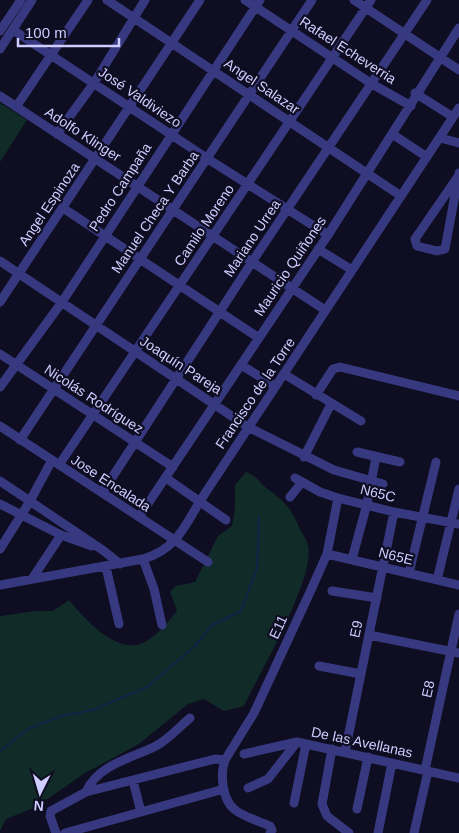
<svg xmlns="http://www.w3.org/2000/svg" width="459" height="833" viewBox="0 0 459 833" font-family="Helvetica,sans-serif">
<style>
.green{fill:#102b28}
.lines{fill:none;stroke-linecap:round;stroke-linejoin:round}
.stream{stroke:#0c2546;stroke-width:2}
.minor{stroke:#373980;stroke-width:9}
.labels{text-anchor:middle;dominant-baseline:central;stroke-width:4.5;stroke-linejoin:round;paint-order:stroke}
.street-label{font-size:14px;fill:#cfccff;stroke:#0f0d21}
</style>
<rect width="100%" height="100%" fill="#0f0d21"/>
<path class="green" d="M0 103 27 120 0 162Z
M246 472C259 477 259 483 269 490 289 505 291 509 301 531 303 535 307 540 308 545 316 578 260 672 244 706L224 711 204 699 188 704 139 744 85 773 36 807 6 819 0 831V616L36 611H53L69 600C83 617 116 655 143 643 157 636 167 623 177 611L170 592 176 586 195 582 218 536 232 526 235 508V485Z"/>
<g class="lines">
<path class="stream" d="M0 751 28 729 61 716 93 710 147 687 195 646 212 625 241 611 257 568 259 517"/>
<path class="minor" d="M107 0 401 196
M245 0 372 84 411 106
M354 0 459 70
M13 30 208 159 328 235
M0 31 21 0
M0 49 32 0
M415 93 453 117
M0 96 325 310
M16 107 88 0
M57 134 94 83 145 0
M392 134 427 157
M440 138 459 143
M459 175 415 239 417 246 437 251 445 249 459 173
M63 208 259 338
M318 249 352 270
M0 261 248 427 334 470 383 484
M0 302 200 0
M0 354 173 467
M241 365 275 386
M284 374 361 421
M0 387 62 302 260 0
M316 395 333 369 340 367 459 396
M0 426 208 562
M20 440 312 0
M357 452 400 462
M304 457 331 404
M59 465 371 0
M166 478 226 520
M295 478 320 492 338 498 394 512 459 524
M0 481 104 551 120 564
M102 493 252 262 427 0
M290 497 302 482
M0 504 61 535 92 546
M139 517 328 235 459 28
M0 549 30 501 52 460
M327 554 459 585
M143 559 154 589 162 625
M352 559 367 504 376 457
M106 567 119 624
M409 573 436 462
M32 579 61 535
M437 580 459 489
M0 585 143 559C176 549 184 528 200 501L459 108
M332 591 377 598
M369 635 459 653
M319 666 361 674
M332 749 322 804 327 816 349 833
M345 752 394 512
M244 754 297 742 459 778
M425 770 459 614
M133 781 141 812
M248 788 268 779 297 742
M86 792C97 765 132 758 156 746 169 739 179 727 190 718
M294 803 306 744
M357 809 368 757
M56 833 50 816 51 811 86 792 215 759 225 760
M65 833 224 789
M270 833 272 830 270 826C259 821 243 817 234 809 222 799 220 774 225 760L254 713 311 590 327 554 338 498
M378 833 392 763
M414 833 428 771"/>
</g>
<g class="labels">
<g class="street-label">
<text transform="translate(348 50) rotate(33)">Rafael Echeverria</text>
<text transform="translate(262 86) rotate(34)">Angel Salazar</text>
<text transform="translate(140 97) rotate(34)">José Valdiviezo</text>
<text transform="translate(83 134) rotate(33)">Adolfo Klinger</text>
<text transform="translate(120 187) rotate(-57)">Pedro Campaña</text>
<text transform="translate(49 204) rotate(-56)">Angel Espinoza</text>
<text transform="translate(155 212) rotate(-56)">Manuel Checa Y Barba</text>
<text transform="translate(204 225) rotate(-56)">Camilo Moreno</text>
<text transform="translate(252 238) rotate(-56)">Mariano Urrea</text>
<text transform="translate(290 266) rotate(-56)">Mauricio Quiñones</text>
<text transform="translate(181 365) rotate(33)">Joaquín Pareja</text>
<text transform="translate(255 393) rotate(-56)">Francisco de la Torre</text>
<text transform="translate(94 399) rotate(33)">Nicolás Rodríguez</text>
<text transform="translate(111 483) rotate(33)">Jose Encalada</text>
<text transform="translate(378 493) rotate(14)">N65C</text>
<text transform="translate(396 556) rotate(14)">N65E</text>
<text transform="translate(278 627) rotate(-65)">E11</text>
<text transform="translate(356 629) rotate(-78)">E9</text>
<text transform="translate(428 689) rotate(-78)">E8</text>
<text transform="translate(362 742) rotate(12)">De las Avellanas</text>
</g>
</g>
<g transform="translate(40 793) rotate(185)" stroke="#0f0d21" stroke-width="4" paint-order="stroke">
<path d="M0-4L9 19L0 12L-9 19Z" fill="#cfccff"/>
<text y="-8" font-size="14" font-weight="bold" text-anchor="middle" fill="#cfccff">N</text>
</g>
<path d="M18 38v8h101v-8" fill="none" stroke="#cfccff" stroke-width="2.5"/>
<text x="25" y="38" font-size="15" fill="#cfccff" stroke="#0f0d21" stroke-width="4" paint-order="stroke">100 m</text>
</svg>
